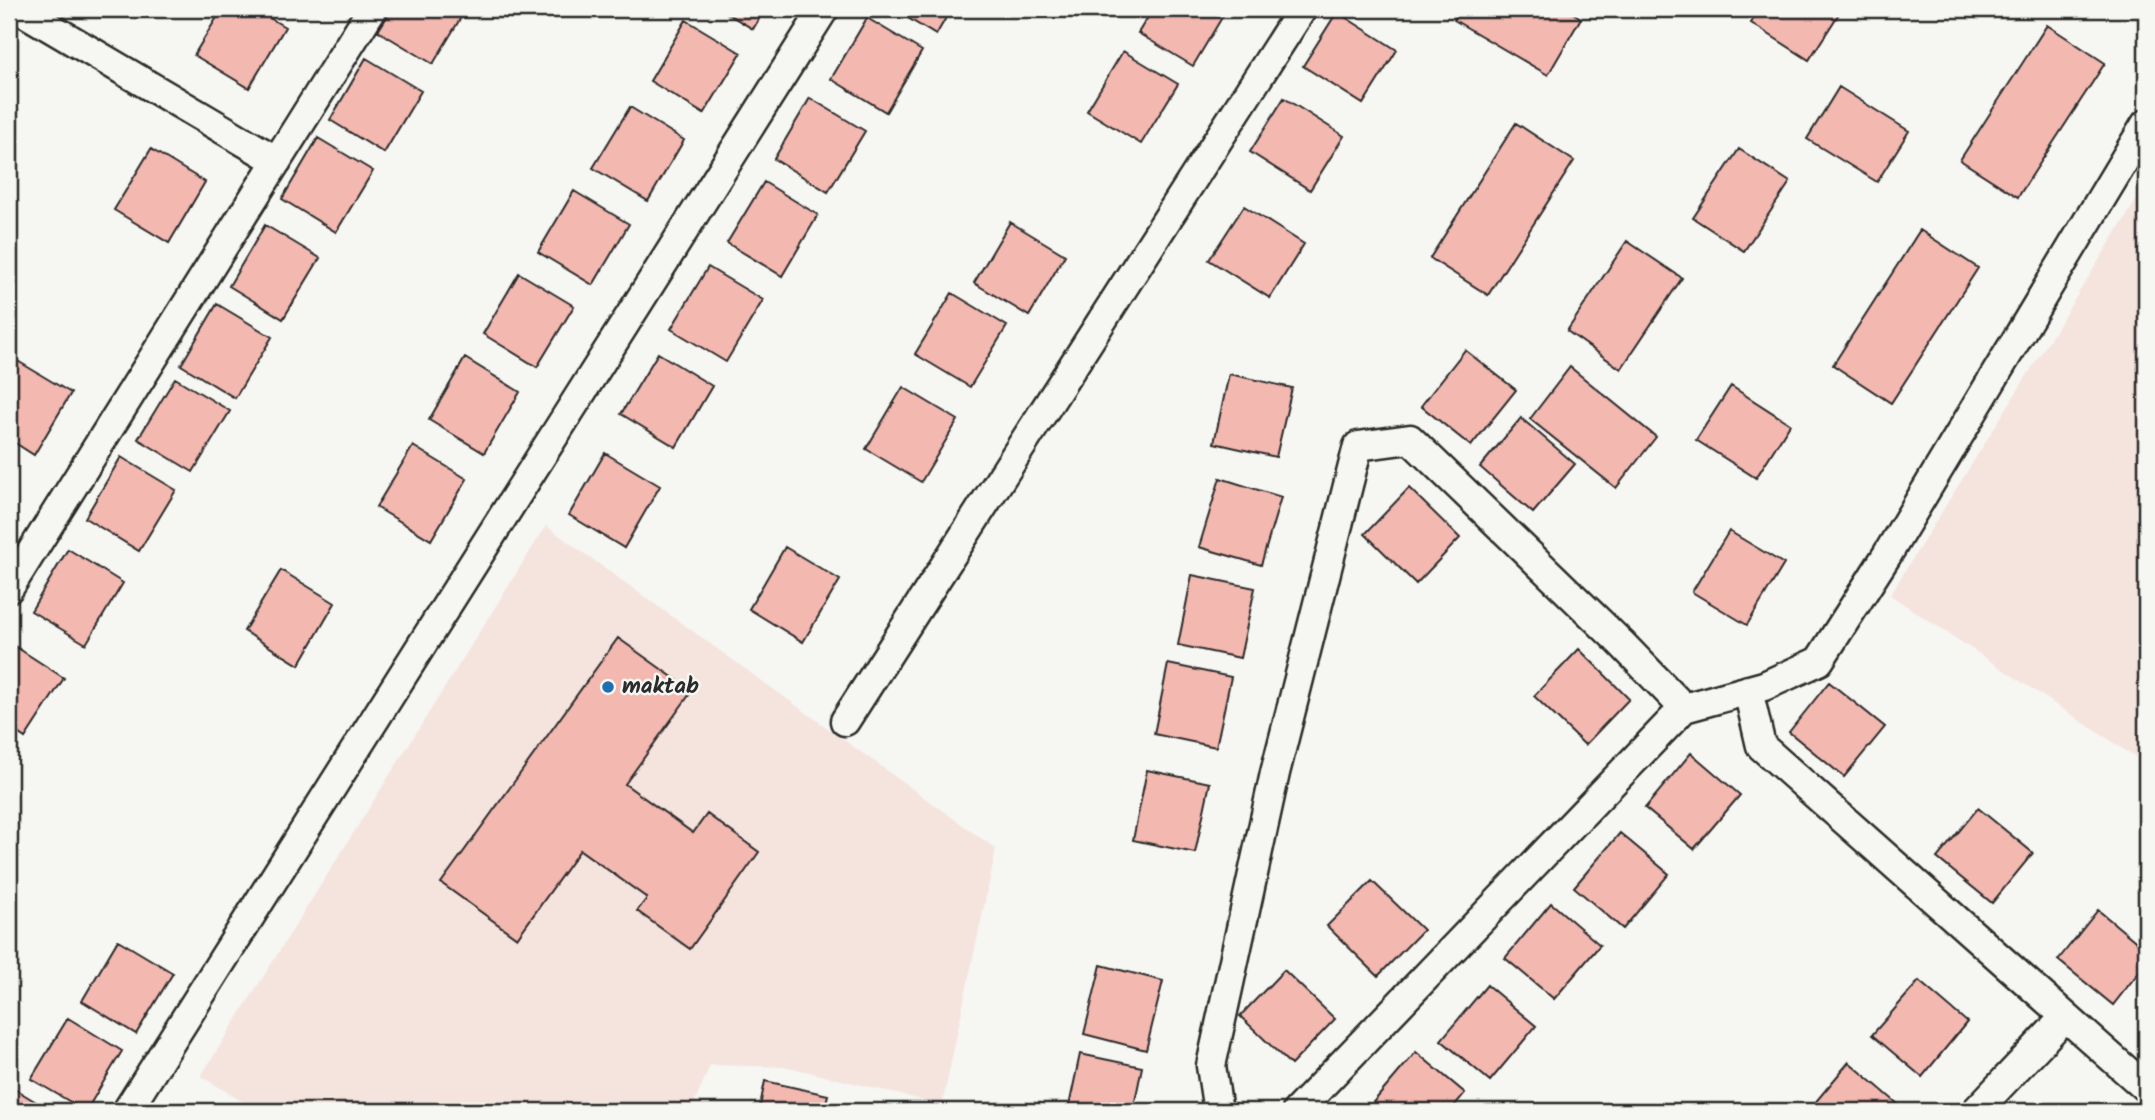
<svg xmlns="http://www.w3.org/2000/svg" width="2155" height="1120" viewBox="0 0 2155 1120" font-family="Kalam,sans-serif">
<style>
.built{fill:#f5e3de}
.building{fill:#f3b8b0;stroke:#2b2b2b;stroke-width:2}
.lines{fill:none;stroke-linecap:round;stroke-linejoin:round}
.minor-casing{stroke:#2b2b2b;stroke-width:33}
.minor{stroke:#f6f6f2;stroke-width:28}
.poi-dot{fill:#1f6fb2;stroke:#f6f6f2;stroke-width:2.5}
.labels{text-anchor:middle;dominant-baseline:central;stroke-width:5;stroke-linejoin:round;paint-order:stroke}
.poi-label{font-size:23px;font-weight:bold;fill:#2b2b2b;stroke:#f6f6f2;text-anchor:start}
</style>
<rect width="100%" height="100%" fill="#f6f6f2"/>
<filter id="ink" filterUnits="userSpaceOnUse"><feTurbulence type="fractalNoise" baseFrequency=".0143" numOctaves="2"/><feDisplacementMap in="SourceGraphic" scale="14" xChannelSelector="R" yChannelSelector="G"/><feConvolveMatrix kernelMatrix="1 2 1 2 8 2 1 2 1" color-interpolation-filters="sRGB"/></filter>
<g filter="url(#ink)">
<path class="built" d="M2146 185V764L1890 595Z
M546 526 996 849 942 1105 789 1067 710 1065 691 1111H258L201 1076Z"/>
<path class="building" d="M222 9H254L285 27 249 88 194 55Z
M392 9H466L433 64 378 31Z
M720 9H765L753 29Z
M893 9H951L936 35Z
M1153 9H1227L1193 66 1138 33Z
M1460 9H1566L1581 18 1548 75 1454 20Z
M1760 9H1842L1809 60 1751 23Z
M1337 12 1397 50 1363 104 1303 66Z
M867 18 922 51 886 112 831 79Z
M686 20 741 53 704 114 650 81Z
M2047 25 2105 63 2018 197 1960 160Z
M1123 51 1178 84 1141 144 1087 111Z
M366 58 421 91 384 153 330 120Z
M1839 87 1909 131 1877 182 1807 139Z
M810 98 865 131 828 192 774 159Z
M1284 98 1344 136 1310 190 1250 152Z
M630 107 684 140 648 201 593 168Z
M1516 123 1574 161 1488 295 1430 258Z
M318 138 373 171 336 232 282 199Z
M151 149 205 182 169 243 114 210Z
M1739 149 1790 182 1744 251 1693 218Z
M764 182 818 215 782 276 727 243Z
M574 191 629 224 593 285 538 252Z
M1244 206 1304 244 1270 298 1209 260Z
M1010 222 1065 255 1029 316 974 283Z
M265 225 320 258 283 319 229 286Z
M1920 230 1978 268 1891 403 1833 365Z
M1627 241 1682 278 1621 369 1567 331Z
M708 267 763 300 726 362 671 329Z
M519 273 574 306 537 367 483 334Z
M952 293 1007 326 970 387 915 354Z
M217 304 272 337 235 398 181 365Z
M1465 350 1516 390 1471 446 1421 406Z
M658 353 712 386 676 447 621 414Z
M465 358 520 392 484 453 429 420Z
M16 360 71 393 34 455 9 439V373Z
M1570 367 1656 437 1616 488 1530 419Z
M1229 374 1292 388 1276 457 1214 443Z
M175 378 230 411 193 472 138 439Z
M1731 386 1790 424 1756 478 1696 440Z
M903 387 958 420 921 482 866 449Z
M1521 418 1575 464 1533 513 1480 467Z
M413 446 467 479 431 540 376 507Z
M605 453 660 486 624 548 569 515Z
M121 457 176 490 139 551 85 518Z
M1220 478 1281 497 1261 565 1199 547Z
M1409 488 1460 538 1416 584 1365 534Z
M1729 531 1784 564 1747 625 1692 592Z
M785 547 840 580 803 642 749 609Z
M68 549 123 583 86 644 31 611Z
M281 570 335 603 299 665 244 631Z
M1192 575 1255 588 1240 658 1178 645Z
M618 638 692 691 625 784 693 833 707 814 759 852 690 949 637 911 647 898 580 850 517 938 441 883Z
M10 643 64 678 25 738 9 727Z
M1579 649 1629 699 1585 745 1534 696Z
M1168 664 1231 677 1216 747 1154 734Z
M1829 682 1885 727 1844 777 1789 732Z
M1691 753 1740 795 1694 849 1645 808Z
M1147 770 1210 783 1195 853 1133 840Z
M1978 808 2033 853 1992 903 1937 858Z
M1620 833 1669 874 1623 929 1574 887Z
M1372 881 1423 930 1378 976 1327 926Z
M1551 903 1600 945 1554 999 1505 958Z
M2098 910 2146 950V963L2113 1005 2058 960Z
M118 940 173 973 136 1034 82 1001Z
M1101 965 1163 981 1146 1050 1084 1034Z
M1284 970 1335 1019 1291 1065 1240 1016Z
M1919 981 1967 1022 1922 1077 1872 1035Z
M1487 985 1536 1026 1490 1081 1441 1040Z
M68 1018 122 1051 86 1111 31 1079Z
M1416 1052 1465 1093 1450 1111H1376L1370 1106Z
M1080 1054 1142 1067 1133 1111H1068Z
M1849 1062 1898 1104 1892 1111H1808Z
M765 1081 828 1095 824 1111H759Z
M13 1088 51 1111H9V1096Z"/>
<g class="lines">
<g class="minor-casing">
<path id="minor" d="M19 9 277 161
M9 588 372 9
M1748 690 1761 746 2146 1088
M845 721 1302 9
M127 1111 824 9
M1218 1111 1211 1066 1275 773 1358 446 1410 439 1621 643 1684 708
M1297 1111 1684 708 1764 686 1819 661 1887 555 2146 124
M1976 1111 2065 1017"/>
</g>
<use href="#minor" class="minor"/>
</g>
</g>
<circle class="poi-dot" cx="608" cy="687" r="7"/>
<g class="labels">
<g class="poi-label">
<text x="622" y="687">maktab</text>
</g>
</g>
<rect width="2155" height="1120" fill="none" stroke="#f6f6f2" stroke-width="35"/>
<rect x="18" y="18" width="2120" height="1085" fill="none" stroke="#2b2b2b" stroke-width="2.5" filter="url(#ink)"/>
</svg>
